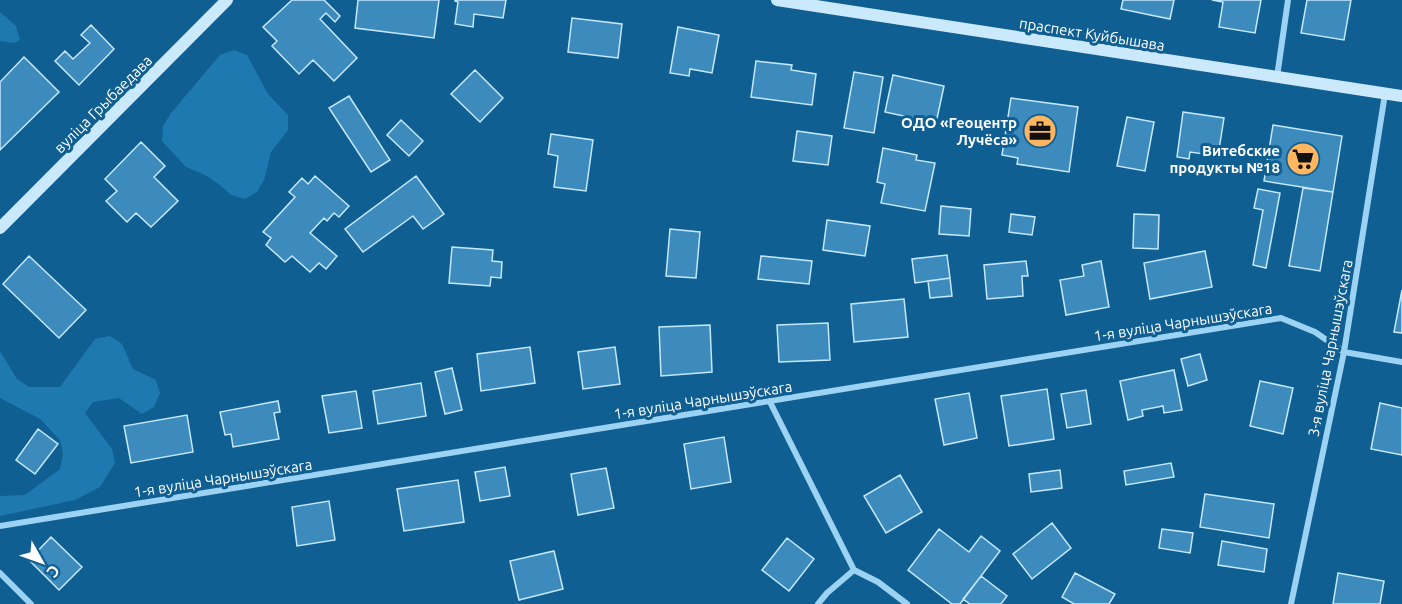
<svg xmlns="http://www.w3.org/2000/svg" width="1402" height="604" viewBox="0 0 1402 604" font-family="Ubuntu,sans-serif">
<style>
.green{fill:#1e79b0}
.building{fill:#3d8bbd;stroke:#c4e8fe;stroke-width:1.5}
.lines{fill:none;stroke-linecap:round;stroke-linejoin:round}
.street{stroke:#9cd2f3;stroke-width:6}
.secondary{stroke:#cbe9fd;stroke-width:12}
.labels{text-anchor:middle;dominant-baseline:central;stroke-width:6;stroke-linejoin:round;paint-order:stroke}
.street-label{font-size:15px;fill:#fff;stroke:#105f92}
.poi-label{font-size:15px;font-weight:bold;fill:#fff;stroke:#105f92;text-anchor:end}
</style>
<rect width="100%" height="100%" fill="#105f92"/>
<path class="green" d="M0 12 16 26 20 40 14 43 0 41Z
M234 50 247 55 268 94 288 115V130L271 152 264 180 257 192 245 199 231 195 221 186 207 176 186 167 162 141 163 126 171 113 220 55Z
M110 336 122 344 133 369 156 380 160 393 154 407 142 414 119 398 93 402 85 413 112 449 115 463 100 487 75 500 0 516V496L25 495 60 469 63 454 60 440 40 419 0 398V351L17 379 29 387H60L95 339Z"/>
<path class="building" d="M292 0H324L340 16 335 22 326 13 320 19 357 58 334 81 313 60 299 74 272 46 277 41 263 27Z
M358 0H439L434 38 355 28Z
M455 0H506L503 18 474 14 473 27 455 24 458 2 455 1Z
M1123 0H1174L1170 19 1121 9Z
M1212 0H1261L1255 33 1219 27 1223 2Z
M1307 0H1351L1344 40 1301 33Z
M572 18 622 24 618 58 568 52Z
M91 25 114 49 79 85 55 61 65 51 73 59 90 43 81 35Z
M678 27 719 35 712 73 690 69 689 76 670 73Z
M24 57 59 92 0 150V82Z
M756 61 792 65 791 70 816 74 812 105 751 97Z
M475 70 503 98 480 122 451 94Z
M854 72 883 77 874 133 844 128Z
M893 75 944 86 936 123 885 112Z
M349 96 390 160 371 172 329 108Z
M1011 98 1078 107 1069 172 1017 164 1018 158 1002 155Z
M1183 112 1224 118 1218 156 1190 152 1189 159 1177 157Z
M1127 117 1154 122 1145 171 1117 166Z
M401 120 423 141 409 156 387 135Z
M1273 125 1342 136 1333 192 1264 181Z
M797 131 832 136 828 165 793 161Z
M551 134 593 140 586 191 554 187 558 156 548 154Z
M141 142 165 166 154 177 178 201 151 227 136 213 127 222 106 201 117 191 105 179Z
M883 148 917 155 916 160 935 163 925 211 881 203 885 184 877 182Z
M315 176 349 206 339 217 334 213 327 221 324 218 310 233 337 256 326 269 319 263 310 272 292 256 285 262 266 245 271 238 263 232 295 197 289 192 302 178 308 184Z
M416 176 444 214 423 229 413 216 363 252 345 229Z
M1303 188 1333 192 1320 271 1289 266Z
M1258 189 1280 193 1266 268 1253 265 1263 210 1254 208Z
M941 206 971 209 969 236 939 234Z
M1011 214 1035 217 1032 235 1009 232Z
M1134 214 1159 215 1158 249 1133 248Z
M827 220 870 226 865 256 823 250Z
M670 229 700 232 696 278 666 276Z
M452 247 493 250 492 261 502 262 501 278 491 277 490 286 449 283Z
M1205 251 1212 287 1150 299 1144 263Z
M947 255 950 278 915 283 912 259Z
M29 256 86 310 59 338 3 284Z
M761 256 812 261 809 284 758 279Z
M1026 261 1028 276H1022L1023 296 987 299 984 265Z
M1101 261 1109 307 1066 315 1060 280 1084 276 1082 265Z
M950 278 952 296 930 298 928 281Z
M1402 290V333L1394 332Z
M904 299 908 337 854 342 851 304Z
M828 323 830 360 779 362 777 325Z
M710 325 712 372 661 376 659 327Z
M530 347 535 383 481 391 477 354Z
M615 347 620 384 583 389 578 352Z
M1200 354 1207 380 1188 386 1181 359Z
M452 368 462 410 445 414 435 372Z
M1174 370 1182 410 1164 413 1163 406 1142 410 1143 416 1128 420 1120 381Z
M1260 381 1293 388 1283 434 1250 426Z
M421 383 426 416 378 424 373 391Z
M1047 389 1054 439 1009 446 1001 396Z
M1086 390 1091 424 1067 428 1061 394Z
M356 391 362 428 329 433 322 396Z
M969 393 977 438 944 445 935 399Z
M278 401 280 412 274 413 279 439 233 447 231 434 225 435 220 412Z
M1380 403 1402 408V455L1371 449Z
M187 415 193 452 131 463 124 426Z
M38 429 58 444 35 474 16 460Z
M724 437 731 482 691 489 684 444Z
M1171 463 1174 477 1126 485 1124 471Z
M505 467 510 496 480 501 475 472Z
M606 468 614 508 578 515 571 474Z
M1060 470 1062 488 1031 492 1029 474Z
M900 475 922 512 886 533 864 496Z
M458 480 464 522 404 531 397 489Z
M1205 494 1274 504 1269 538 1200 527Z
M329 501 335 540 297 546 292 507Z
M1052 523 1071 548 1032 579 1013 554Z
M939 529 969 552 981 536 1000 551 960 604H952L908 570Z
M1162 529 1193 533 1190 553 1159 548Z
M51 537 82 567 59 590 29 560Z
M787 538 814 559 789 591 762 570Z
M1222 541 1267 549 1264 572 1218 565Z
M554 551 563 589 519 600 510 561Z
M1075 573 1115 594 1109 604H1074L1062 597Z
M1338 573 1384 581 1380 604H1333Z
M981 576 1007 596 1001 604H970L963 599Z"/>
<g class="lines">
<path class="street" d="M1277 77 1288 0
M770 402 854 570 878 582 907 604
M0 526 1281 318 1315 332 1344 352 1402 362
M0 573 31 604
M818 604 827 593 854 570
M1291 604 1344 352 1385 94"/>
<path class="secondary" d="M777 0 1402 96
M0 228 227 0"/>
</g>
<defs>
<g id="office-disc" transform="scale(1.725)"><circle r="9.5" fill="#ffb65e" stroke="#105f92"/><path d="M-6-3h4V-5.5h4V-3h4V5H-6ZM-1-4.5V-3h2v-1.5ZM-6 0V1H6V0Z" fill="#111"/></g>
<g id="supermarket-disc" transform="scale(1.725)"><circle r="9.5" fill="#ffb65e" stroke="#105f92"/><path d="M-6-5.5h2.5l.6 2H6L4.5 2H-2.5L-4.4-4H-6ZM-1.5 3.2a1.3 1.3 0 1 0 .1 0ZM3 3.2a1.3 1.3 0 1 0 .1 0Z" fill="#111"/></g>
</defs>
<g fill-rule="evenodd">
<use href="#office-disc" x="1040" y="131"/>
<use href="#supermarket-disc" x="1303" y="159"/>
</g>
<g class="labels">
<g class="street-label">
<text transform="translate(1092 34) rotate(9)">праспект Куйбышава</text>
<text transform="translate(103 104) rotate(-45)">вуліца Грыбаедава</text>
<text transform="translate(1183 322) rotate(-9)">1-я вуліца Чарнышэўскага</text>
<text transform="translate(1330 348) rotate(-79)">3-я вуліца Чарнышэўскага</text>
<text transform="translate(703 400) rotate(-9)">1-я вуліца Чарнышэўскага</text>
<text transform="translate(223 478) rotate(-9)">1-я вуліца Чарнышэўскага</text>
</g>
<g class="poi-label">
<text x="1017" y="122">ОДО «Геоцентр<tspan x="1017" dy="17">Лучёса»</tspan></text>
<text x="1280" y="150">Витебские<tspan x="1280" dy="17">продукты №18</tspan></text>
</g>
</g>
<g transform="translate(42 562) rotate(130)" stroke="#105f92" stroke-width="4.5" paint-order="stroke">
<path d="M0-4.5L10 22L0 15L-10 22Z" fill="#ffffff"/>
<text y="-9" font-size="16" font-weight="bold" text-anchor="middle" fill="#ffffff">С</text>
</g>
</svg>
